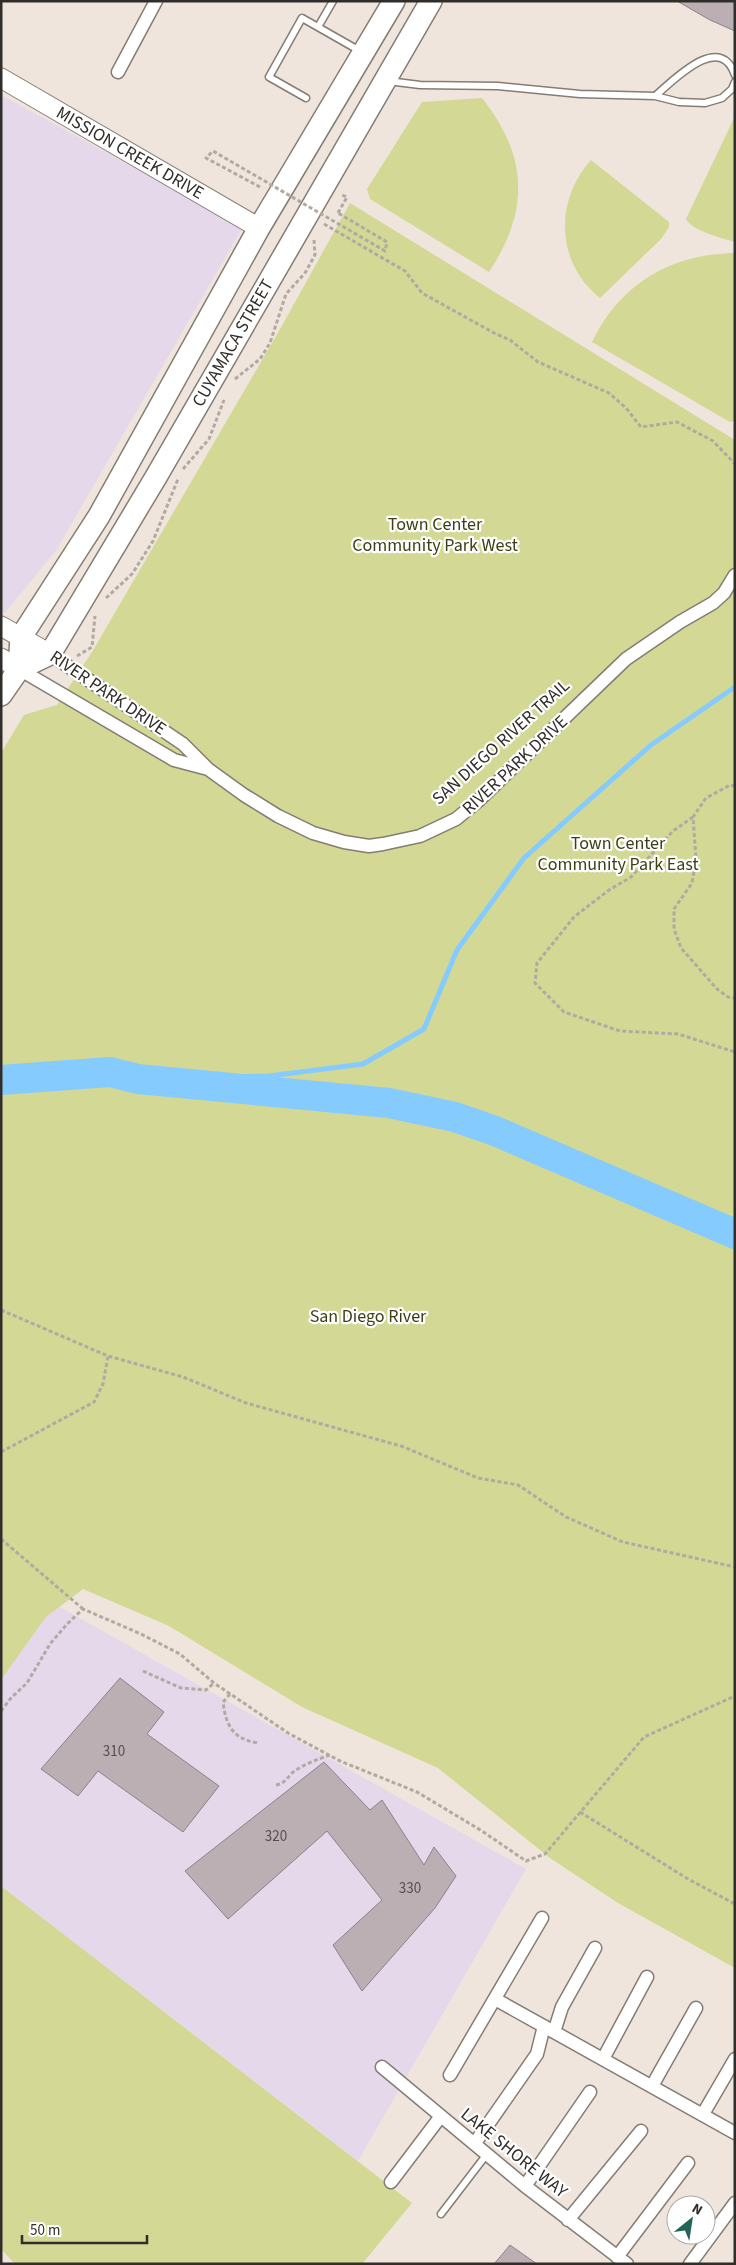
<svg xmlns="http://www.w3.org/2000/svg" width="736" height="2265" viewBox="0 0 736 2265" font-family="'Source Sans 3',sans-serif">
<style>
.commercial{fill:#e5d8eb}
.green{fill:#d3d895}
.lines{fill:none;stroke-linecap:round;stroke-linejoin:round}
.stream{stroke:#86cbfe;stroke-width:5}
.river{stroke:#86cbfe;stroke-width:30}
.building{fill:#bbafb4;stroke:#8d8287}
.lane-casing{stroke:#857c74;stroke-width:9}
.street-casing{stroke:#857c74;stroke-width:15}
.secondary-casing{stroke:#857c74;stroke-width:21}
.primary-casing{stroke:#857c74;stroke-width:24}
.path{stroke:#b2aaa2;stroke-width:3;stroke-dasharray:4 2.5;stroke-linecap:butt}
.lane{stroke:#fff;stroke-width:6}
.street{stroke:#fff;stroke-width:12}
.secondary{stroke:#fff;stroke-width:19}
.primary{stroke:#fff;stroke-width:21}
.path-bridge{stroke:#b2aaa2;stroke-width:3;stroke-dasharray:4 2.5;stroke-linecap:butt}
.labels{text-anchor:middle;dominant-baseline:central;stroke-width:4.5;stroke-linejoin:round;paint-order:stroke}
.number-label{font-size:15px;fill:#544e4c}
.street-label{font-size:18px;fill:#312d2a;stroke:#fff}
.park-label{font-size:18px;fill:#3d4015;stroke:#fff}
</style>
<rect width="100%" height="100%" fill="#efe5dc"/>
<path class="commercial" d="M1 95 243 227 57 549 4 614 1 613Z
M60 1607 526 1869 358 2161 1 1886V1680L46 1617Z"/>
<path class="green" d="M482 98C528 156 530 210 489 272L370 199 367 189 422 102Z
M735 116V242C722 238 692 231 686 219Z
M591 160 669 222V227L661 239 600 298C556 263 554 201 591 160Z
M350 203 735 440V1968L618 1903 550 1858 438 1768 302 1707 169 1626 83 1589 46 1617 1 1680V753L24 715 57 705 92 652 279 331Z
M735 253V421L730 422 592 342C620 284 670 254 735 253Z
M1 1886 412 2203 362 2264H15L1 2249Z"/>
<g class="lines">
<path class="stream" d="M138 1079 269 1076 363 1064 424 1029 457 950 524 858 651 745 735 687"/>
<path class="river" d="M1 1080 110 1072 138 1079 389 1103 455 1117 495 1131 735 1234"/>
</g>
<path class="building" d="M677 1H735V31L710 20Z
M120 1678 164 1712 147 1734 219 1786 183 1832 98 1771 78 1796 41 1769Z
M324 1762 370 1810 382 1800 424 1865 434 1847 456 1876 435 1908 362 1991 333 1945 382 1900 327 1831 228 1919 185 1871Z
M510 2245 537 2264H494Z"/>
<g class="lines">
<g class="lane-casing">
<path id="lane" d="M318 27 333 1
M388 81 420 85 498 86 580 94 655 96 679 102 705 103 722 98 732 89 735 82
M655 96C673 81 720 31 735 75
M306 98 269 77 302 18 360 51
M441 2214 487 2154"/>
</g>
<g class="street-casing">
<path id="street" d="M118 72 156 1
M50 654 183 744 208 769 244 795 278 816 313 833 344 842 369 846 383 844 420 836 456 819 478 801 626 659 680 622 713 603 724 593 735 575
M19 669 174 760 208 769
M495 1999 735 2133
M554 2032 562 2007 595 1948
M603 2059 647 1977
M382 2067 525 2186 627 2264
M450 2075 542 1918
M652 2086 696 2008
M703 2114 735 2059
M475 2143 537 2054 544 2026
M391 2182 441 2116
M525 2186 590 2092
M568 2220 641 2131
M617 2257 688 2163
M690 2264 735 2203"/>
</g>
<g class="secondary-casing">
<path id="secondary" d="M1 78 259 228
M1 626 50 654
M1 658 19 669"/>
</g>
<g class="primary-casing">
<path id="primary" d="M19 669 21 637 99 516 259 228 394 1
M1 695 19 669 50 654 156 477 431 1"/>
</g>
<path class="path" d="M338 213 347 197 342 195 341 197
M324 224 405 271 422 293 494 333 510 340 538 362 609 393 626 408 641 427 677 422 713 441 735 464
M235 379 260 359 270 343 286 294 305 273 315 255 314 240
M183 469 209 439 224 400
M106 598 132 574 153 541 178 479
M77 656 92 647 95 616
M735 786 730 785 706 798 693 817 696 859 692 883 674 909V929L681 948 717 989 728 997 735 998
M693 817 673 831 631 877 609 890 574 917 537 963 535 983 564 1012 620 1031 678 1034 735 1052
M1 1310 108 1356 183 1377 246 1403 401 1446 478 1478 518 1485 566 1517 623 1542 735 1567
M1 1452 94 1402 103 1384 108 1356
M1 1539 83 1609
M143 1671 181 1688 206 1690 214 1683
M230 1694 223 1702C226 1726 233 1739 258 1743
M1 1711 11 1698 27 1683 50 1644 67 1624 83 1609 141 1634 180 1654 214 1683 288 1733 340 1761 417 1792 482 1831 526 1861 545 1854 644 1737 735 1696
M276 1785C285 1783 286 1779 292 1773 302 1765 318 1759 330 1755
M580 1812 688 1879 735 1904"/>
<use href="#lane" class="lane"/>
<use href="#street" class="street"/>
<use href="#secondary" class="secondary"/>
<use href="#primary" class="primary"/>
<path class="path-bridge" d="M260 187 206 158 213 151 385 251 387 242 338 213"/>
</g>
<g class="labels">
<g class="number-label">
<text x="114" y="1751">310</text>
<text x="276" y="1836">320</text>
<text x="410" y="1888">330</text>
</g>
<g class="street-label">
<text transform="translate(130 153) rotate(30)">MISSION CREEK DRIVE</text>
<text transform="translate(233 343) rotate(-60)">CUYAMACA STREET</text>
<text transform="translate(108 693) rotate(34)">RIVER PARK DRIVE</text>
<text transform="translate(501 742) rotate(-42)">SAN DIEGO RIVER TRAIL</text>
<text transform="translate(515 765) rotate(-43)">RIVER PARK DRIVE</text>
<text transform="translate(514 2153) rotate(39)">LAKE SHORE WAY</text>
</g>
<g class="park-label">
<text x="435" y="524">Town Center<tspan x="435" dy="21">Community Park West</tspan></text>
<text x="618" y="843">Town Center<tspan x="618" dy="21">Community Park East</tspan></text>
<text x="368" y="1316">San Diego River</text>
</g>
</g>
<rect width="736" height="2265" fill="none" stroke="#312d2a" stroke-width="5"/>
<g transform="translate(691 2220) rotate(30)"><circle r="24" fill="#ffffff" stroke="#adabaa"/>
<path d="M0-4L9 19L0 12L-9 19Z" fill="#206556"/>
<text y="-8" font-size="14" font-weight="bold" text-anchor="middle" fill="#312d2a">N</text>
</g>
<path d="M22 2235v8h125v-8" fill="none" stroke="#312d2a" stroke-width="2.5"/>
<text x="30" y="2235" font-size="15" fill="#312d2a" stroke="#ffffff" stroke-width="4" paint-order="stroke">50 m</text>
</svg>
